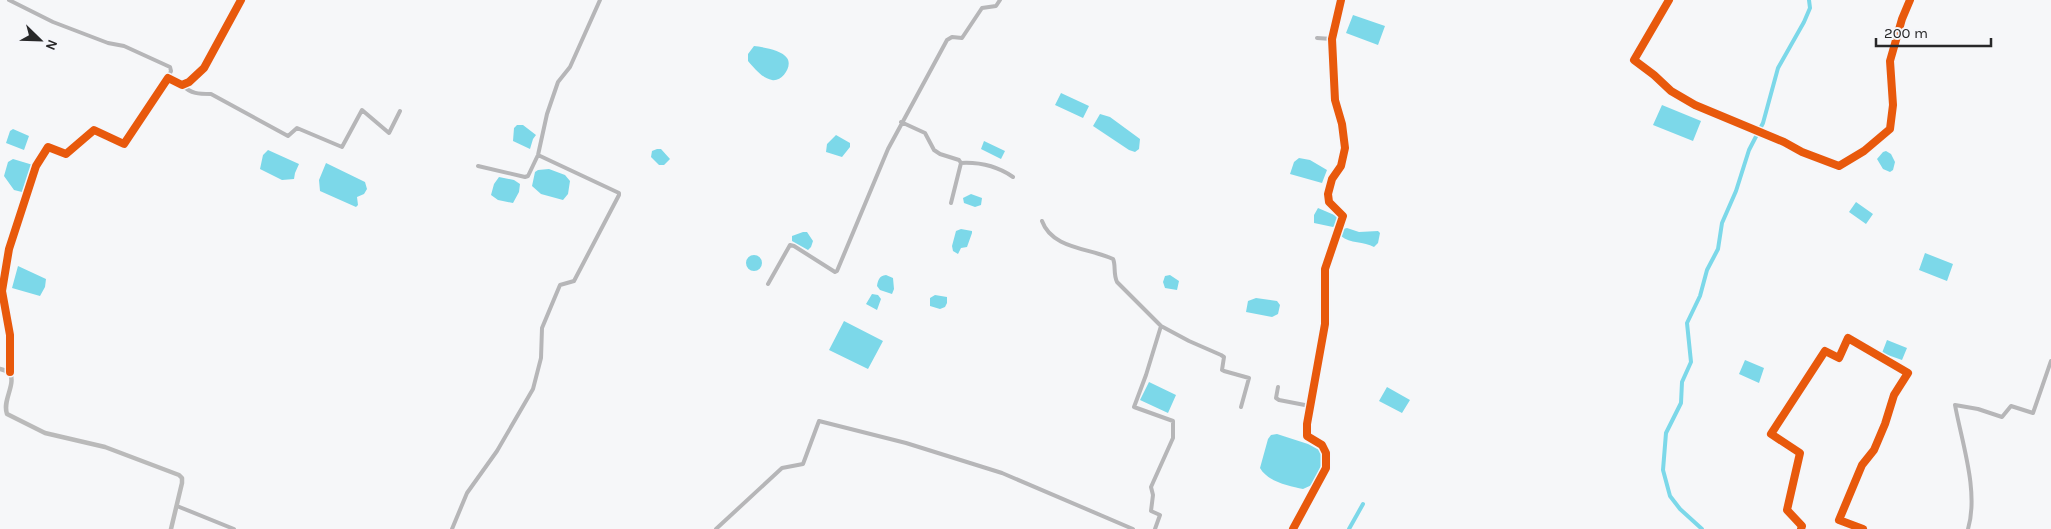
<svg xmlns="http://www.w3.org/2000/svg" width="2051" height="529" viewBox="0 0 2051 529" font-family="Karla,sans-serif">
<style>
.water{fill:#7cd8e9}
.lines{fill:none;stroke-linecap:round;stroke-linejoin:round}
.canal{stroke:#7cd8e9;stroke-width:4}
.minor{stroke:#b6b6b8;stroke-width:4}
.major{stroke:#bababa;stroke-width:4.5}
.cycleway-casing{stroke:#f5f6fa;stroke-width:11}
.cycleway{stroke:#e8590c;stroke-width:8}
</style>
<rect width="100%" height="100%" fill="#f6f7f9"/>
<path class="water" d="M1353 15 1385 26 1378 45 1346 33Z
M754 46C763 47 782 50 787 58 793 66 782 82 772 80 763 79 754 68 748 61V54Z
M1061 93 1089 106 1083 118 1055 105Z
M1662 105 1701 121 1693 141 1653 125Z
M1100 114 1110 117 1140 139 1139 149 1135 152 1129 150 1093 126Z
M517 125H523L536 135 533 139 530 149 513 141 514 128Z
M13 129 29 136 24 150 6 143 10 131Z
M836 135 850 143V147L842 157 826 152 827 144Z
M984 141 1005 151 1001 159 981 149Z
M657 149H661L670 159 664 165H659L651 157 652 151Z
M268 150 299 164 295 173 294 179 282 180 260 169 263 155Z
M1886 151 1891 154 1895 162 1893 170 1890 172 1883 169 1877 159 1883 152Z
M1299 158 1310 160 1327 170 1322 183 1290 174 1294 162Z
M13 159 33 165 22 192 14 190 4 176 8 162Z
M326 163 365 182 367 189 364 194 357 197 358 205 356 207 320 191 319 180Z
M549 169 565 175 570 181 568 194 563 200 541 194 532 186 535 172 538 170Z
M499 177 514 180 520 184 519 192 513 203 498 200 491 195 494 184Z
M971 194 982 198 981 205 975 207 964 203 963 198Z
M1856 202 1873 214 1866 224 1849 212Z
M1318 208 1339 217 1337 225 1333 227 1314 223V215Z
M1347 228 1359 232 1378 231 1380 233 1378 243 1374 247C1364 241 1350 244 1341 236L1343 229Z
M961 229 972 231V233L967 247 961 248 958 254 953 251 952 246 956 231Z
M803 232H807L813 241 811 247 808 250 792 241V236Z
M1925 253 1953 264 1947 281 1919 270Z
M746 263a8 8 0 1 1 16 0a8 8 0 1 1-16 0Z
M18 266 46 279 45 287 40 296 12 288Z
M886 275 893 278 894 289 892 294 880 290 877 286C878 280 879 276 886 275Z
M1170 275 1179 281 1177 290 1165 288 1163 282 1165 276Z
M872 294 878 295 881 299 877 310 866 304Z
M935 295 947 297V303L945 307 940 309 930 306V298Z
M1256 298 1277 301 1280 305 1278 314 1272 317 1246 312 1248 301Z
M844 321 883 341 868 369 829 350Z
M1887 340 1907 348 1902 360 1882 353Z
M1745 360 1764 368 1759 383 1739 374Z
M1149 382 1176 395 1168 413 1140 400Z
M1387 387 1410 400 1402 413 1379 401Z
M1277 434 1308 444 1321 451V466L1314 484 1303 489C1289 486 1268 482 1260 468L1268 439 1271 435Z"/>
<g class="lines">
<path class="canal" d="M1349 529 1363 504
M1702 529 1680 509 1670 496 1663 470 1666 433 1681 403 1682 382 1691 362 1687 323 1700 296 1707 270 1718 249 1722 223 1736 191 1749 150 1763 123 1778 68 1804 22 1810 8 1809 0"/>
<path class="minor" d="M9 0 53 22 108 43 124 46 170 67 171 71 168 78
M1669 0 1634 60 1654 75 1671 91 1695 105 1784 142 1802 152 1839 166 1864 151 1890 129 1893 105 1890 61 1902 19 1910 0
M1317 38 1332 39
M182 85C191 94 199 94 211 94L288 136 297 128 342 147 362 110 389 133 400 111
M901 122 925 133 934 150 940 154 959 160 961 163 951 203
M961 163C981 162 997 166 1013 177
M478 166 525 177 528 176 538 155 547 114 558 82 570 67 600 0
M1042 221C1052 249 1090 248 1113 259 1116 265 1113 273 1117 282L1161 326 1146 375 1134 407 1173 421V438L1151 487 1153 495 1151 511 1160 515 1155 529
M768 284 790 245 794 246 835 272 837 271 888 149 947 40 952 37 962 38 982 8 996 6 1000 0
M1161 326 1189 341 1221 355 1224 357 1222 370 1224 371 1249 378 1241 407
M10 372V335L2 291 9 249 36 166 48 147 66 154 94 130 124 144 168 78 182 85 189 82 204 68 241 0
M1278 387 1276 398 1279 400 1310 406
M177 506 234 529
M452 529 467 493 497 451 533 389 541 358 542 328 560 285 574 281 619 195V193L538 155
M716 529 782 468 803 464 819 421 906 443 1002 473 1133 529
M1293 529 1326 468V453L1322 445 1307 436V424L1325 324V269L1343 216 1329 202 1328 194 1332 179 1341 166 1345 148 1342 124 1335 100 1332 39 1341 0
M1801 529 1802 526 1787 510 1800 453 1771 434 1825 351 1839 358 1848 338 1908 373 1894 395 1885 424 1874 450 1862 465 1839 520 1863 529
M1968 529C1979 492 1962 443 1955 405L1978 409 2002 417 2011 406 2033 413 2051 361"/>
<path class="major" d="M0 369 10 372C16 386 2 400 7 414L45 433 105 447 179 475 182 478V483L171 529"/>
<g class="cycleway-casing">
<path id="cycleway" d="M1669 0 1634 60 1654 75 1671 91 1695 105 1784 142 1802 152 1839 166 1864 151 1890 129 1893 105 1890 61 1902 19 1910 0
M10 372V335L2 291 9 249 36 166 48 147 66 154 94 130 124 144 168 78 182 85 189 82 204 68 241 0
M1293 529 1326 468V453L1322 445 1307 436V424L1325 324V269L1343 216 1329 202 1328 194 1332 179 1341 166 1345 148 1342 124 1335 100 1332 39 1341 0
M1801 529 1802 526 1787 510 1800 453 1771 434 1825 351 1839 358 1848 338 1908 373 1894 395 1885 424 1874 450 1862 465 1839 520 1863 529"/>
</g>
<use href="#cycleway" class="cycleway"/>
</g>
<g transform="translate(40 40) rotate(113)" stroke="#f5f6fa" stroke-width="4" paint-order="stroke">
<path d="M0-4L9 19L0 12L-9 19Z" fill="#282829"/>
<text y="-8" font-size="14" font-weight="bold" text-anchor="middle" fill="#282829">N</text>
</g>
<path d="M1876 38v8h115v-8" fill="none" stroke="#282829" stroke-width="2.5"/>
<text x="1884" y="38" font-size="15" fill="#282829" stroke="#f5f6fa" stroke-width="4" paint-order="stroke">200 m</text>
</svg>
